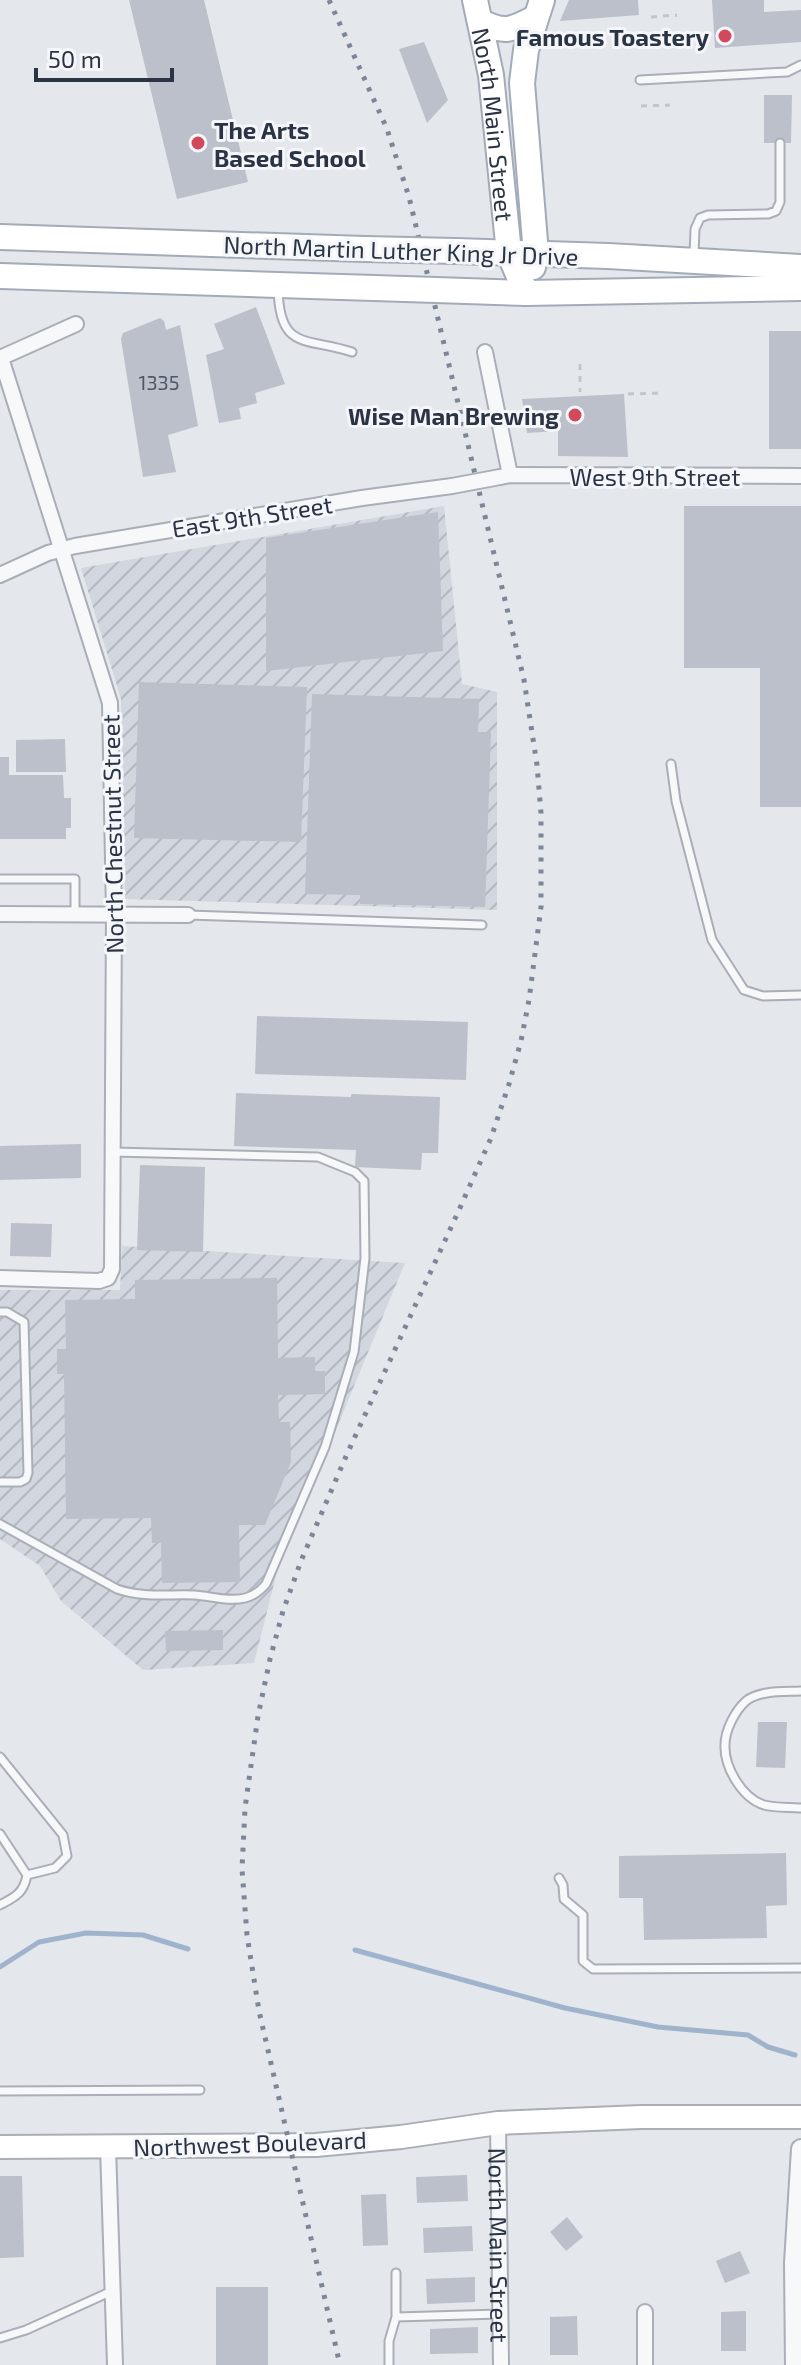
<svg xmlns="http://www.w3.org/2000/svg" width="801" height="2365" viewBox="0 0 801 2365" font-family="'Exo 2',sans-serif">
<style>
.industrial{fill:url(#industrial-furrows)}
.lines{fill:none;stroke-linecap:round;stroke-linejoin:round}
.stream{stroke:#9fb4cc;stroke-width:5}
.building{fill:#bbc0ca}
.service-casing{stroke:#a9aeb7;stroke-width:11}
.minor-casing{stroke:#a9aeb7;stroke-width:18}
.tertiary-casing{stroke:#a9aeb7;stroke-width:22}
.secondary-casing{stroke:#a9aeb7;stroke-width:26}
.primary-casing{stroke:#a3abb8;stroke-width:28}
.path{stroke:#c2c5cb;stroke-width:3;stroke-dasharray:6 6;stroke-linecap:butt}
.service{stroke:#f7f8fa;stroke-width:7}
.minor{stroke:#f7f8fa;stroke-width:14}
.tertiary{stroke:#f7f8fa;stroke-width:18}
.secondary{stroke:#fff;stroke-width:22}
.primary{stroke:#fff;stroke-width:24}
.rail{stroke:#7d8696;stroke-width:5;stroke-dasharray:4 8;stroke-linecap:butt}
.minor-bridge-casing{stroke:#a9aeb7;stroke-width:18;stroke-linecap:butt}
.primary-bridge-casing{stroke:#a3abb8;stroke-width:28;stroke-linecap:butt}
.minor-bridge{stroke:#f7f8fa;stroke-width:14}
.primary-bridge{stroke:#fff;stroke-width:24}
.poi-dot{fill:#d1495b;stroke:#f4f6f9;stroke-width:3}
.labels{text-anchor:middle;dominant-baseline:central;stroke-width:6;stroke-linejoin:round;paint-order:stroke}
.number-label{font-size:20px;fill:#4f5766}
.poi-label{font-size:24px;font-weight:bold;fill:#2b3445;stroke:#f4f6f9;text-anchor:end}
.street-label{font-size:24px;fill:#2b3445;stroke:#f4f6f9}
</style>
<defs>
<pattern id="industrial-furrows" width="10" height="10" patternUnits="userSpaceOnUse" patternTransform="scale(2)"><rect width="10" height="10" fill="#d2d6de"/><path d="M-1 1l2-2M0 10L10 0M9 11l2-2" fill="none" stroke="#b4b8c0"/></pattern>
</defs>
<rect width="100%" height="100%" fill="#e4e7ec"/>
<path class="industrial" d="M444 506 462 684 497 692V910L125 899 121 699 81 568Z
M122 1246 405 1263 277 1572 254 1663 143 1670 61 1601 40 1566 0 1539V1290H120Z"/>
<g class="lines">
<path class="stream" d="M355 1950 565 2008 658 2027 748 2035 768 2047 795 2055
M0 1967 39 1942 86 1933 143 1935 188 1949"/>
</g>
<path class="building" d="M129 0H204L248 182 177 199Z
M569 0H638L639 15 560 21Z
M712 0H764V12L801 10V42L715 48Z
M424 42 448 100 427 123 399 49Z
M764 95H792L791 143H764Z
M256 307 285 384 255 393 257 403 239 408 241 419 219 423 206 355 224 349 214 324Z
M160 318 164 321 166 330 180 325 198 426 168 435 176 472 143 477 121 339 123 333Z
M769 331H801V449H769Z
M624 394 628 457 558 456V431L527 433 522 399Z
M684 506H801V807H760V668H684Z
M438 512 443 651 266 671V538Z
M139 682 307 687 301 842 134 838Z
M312 694 479 699 478 732H491L485 907 360 904V895L305 894Z
M65 739 66 772H16V740Z
M0 757H9V775H63L64 798H71V828H66V839H0Z
M257 1016 468 1022 466 1080 255 1074Z
M236 1093 351 1097V1094L440 1097 438 1153H422L421 1170 355 1167 356 1150 234 1146Z
M81 1144V1178L0 1180V1146Z
M140 1165 205 1167 203 1252 137 1250Z
M11 1223 52 1224 51 1257 10 1256Z
M277 1278 278 1358 315 1357V1371H325V1394L278 1395 279 1422H290L291 1462 265 1525H239L240 1582 162 1583 161 1543H152L151 1518 66 1519 64 1374H57V1349H66L65 1300 135 1299V1280Z
M223 1630V1650L166 1651 165 1631Z
M758 1722H787L785 1768 756 1767Z
M786 1853 787 1905 766 1906 767 1938 644 1940 643 1898H619V1856Z
M467 2175 468 2201 417 2203 416 2177Z
M0 2176H22L24 2257 0 2258Z
M386 2194 388 2245 363 2246 361 2195Z
M567 2217 583 2237 566 2251 550 2232Z
M472 2226 473 2251 424 2253 423 2228Z
M740 2251 750 2273 725 2283 716 2261Z
M475 2277V2302L427 2304 426 2279Z
M216 2287H268V2365H216Z
M746 2311V2351H721V2312Z
M577 2316 578 2355H550V2317Z
M478 2327V2353L430 2354V2329Z"/>
<g class="lines">
<g class="service-casing">
<path id="service" d="M640 80 787 72 801 65
M694 255 695 229 700 218 708 215 768 214 776 211 780 202V143
M278 287C279 351 305 337 352 352
M671 764 676 801 712 940 744 990 763 996 801 995
M0 879H75V913
M188 915 482 925
M0 1312H7L24 1322 28 1473 26 1479 20 1482H0
M0 1524 117 1589C143 1598 167 1594 194 1595 211 1596 228 1602 245 1598 254 1596 260 1591 266 1584L325 1447 354 1352 365 1258 364 1181 355 1172 318 1157 113 1152
M801 1691C784 1692 760 1690 746 1701 735 1711 725 1730 725 1745 724 1767 742 1798 764 1805 775 1808 789 1807 801 1808
M0 1757 63 1835 67 1856 55 1868 27 1875
M0 1834 27 1875C24 1893 15 1897 0 1905
M559 1878 563 1885 564 1899 583 1915V1961L593 1969 801 1968
M0 2091 200 2090
M396 2317 500 2314
M0 2338 26 2330 112 2291
M389 2365V2341L396 2317V2273"/>
</g>
<g class="minor-casing">
<g id="minor">
<path d="M485 352 510 475"/>
<path d="M0 358 76 324"/>
<path d="M500 477 510 475 801 476"/>
<path d="M0 575 48 553 75 546 362 498 452 486"/>
<path d="M0 914 188 915"/>
<path d="M0 1278 99 1281 108 1278 112 1269 114 913 110 703 1 358"/>
<path id="s1" d="M498 2123 501 2365"/>
<path d="M108 2147 115 2365"/>
<path d="M645 2365V2312"/>
</g>
</g>
<g class="tertiary-casing">
<path id="tertiary" d="M795 2365 794 2263 801 2149"/>
</g>
<g class="secondary-casing">
<path id="secondary" d="M0 2147 316 2145 401 2137 498 2123 641 2117H801"/>
</g>
<g class="primary-casing">
<g id="primary">
<path id="s2" d="M475 0 491 75 509 253 526 293"/>
<path d="M480 21C504 34 512 30 535 18"/>
<path d="M0 237 364 249"/>
<path d="M456 251 608 256 801 267"/>
<path d="M533 267 536 254 522 83 526 50 542 0"/>
<path d="M0 276 374 288"/>
<path d="M466 291 526 293 801 288"/>
</g>
</g>
<path class="path" d="M651 17 677 15
M641 106 670 105
M580 364V392
M628 394 663 393"/>
<use href="#service" class="service"/>
<use href="#minor" class="minor"/>
<use href="#tertiary" class="tertiary"/>
<use href="#secondary" class="secondary"/>
<use href="#primary" class="primary"/>
<path class="rail" d="M329 0 387 129 409 197 524 680 537 765 541 813V907L529 1000 521 1041 509 1084 491 1138 459 1210 347 1454 301 1561 283 1611 270 1659 258 1716 245 1808 242 1869 247 1935 259 2011 340 2365"/>
<g class="minor-bridge-casing">
<path id="minor-bridge" d="M452 486 500 477"/>
</g>
<g class="primary-bridge-casing">
<path id="primary-bridge" d="M364 249 456 251
M374 288 466 291"/>
</g>
<use href="#minor-bridge" class="minor-bridge"/>
<use href="#primary-bridge" class="primary-bridge"/>
</g>
<g class="poi-dot">
<circle cx="725" cy="36" r="8"/>
<circle cx="198" cy="143" r="8"/>
<circle cx="575" cy="415" r="8"/>
</g>
<g class="labels">
<g class="number-label">
<text x="159" y="382">1335</text>
</g>
<g class="poi-label">
<text x="709" y="36">Famous Toastery</text>
<text x="214" y="129" text-anchor="start">The Arts<tspan x="214" dy="28">Based School</tspan></text>
<text x="559" y="415">Wise Man Brewing</text>
</g>
<g class="street-label">
<text stroke="none"><textPath href="#s2" startOffset="126">North Main Street</textPath></text>
<text transform="translate(401 250) rotate(2)">North Martin Luther King Jr Drive</text>
<text x="655" y="476">West 9th Street</text>
<text transform="translate(252 516) rotate(-9)">East 9th Street</text>
<text transform="translate(112 834) rotate(-91)">North Chestnut Street</text>
<text transform="translate(250 2143) rotate(-2)">Northwest Boulevard</text>
<text stroke="none"><textPath href="#s1" startOffset="122">North Main Street</textPath></text>
</g>
</g>
<path d="M36 68v12h136v-12" fill="none" stroke="#2b3445" stroke-width="4"/>
<text x="48" y="68" font-size="24" fill="#2b3445" stroke="#f4f6f9" stroke-width="6" paint-order="stroke">50 m</text>
</svg>
